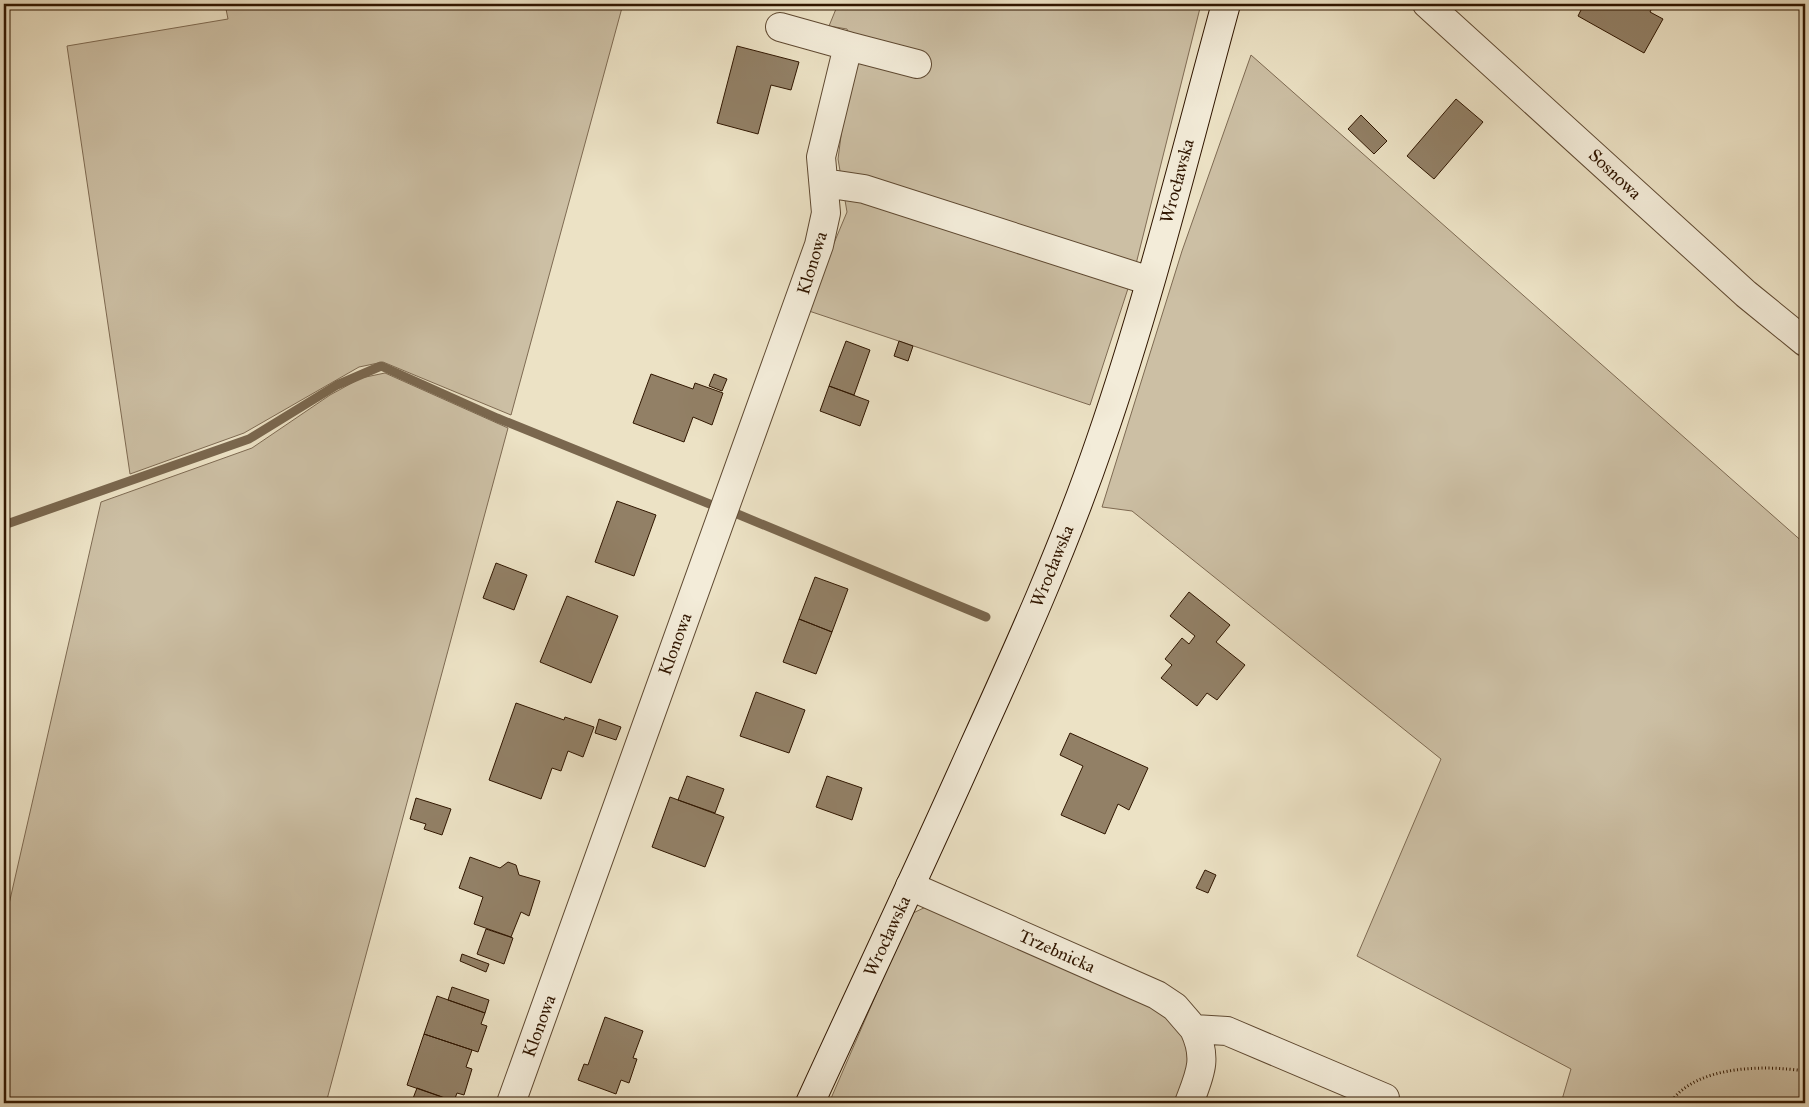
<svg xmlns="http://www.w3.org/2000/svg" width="1809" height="1107" viewBox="0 0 1809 1107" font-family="'IM FELL Great Primer',serif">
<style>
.green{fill:#ccbfa4;stroke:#7e6a52}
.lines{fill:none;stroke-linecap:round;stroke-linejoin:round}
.stream{stroke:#7a674e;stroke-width:9}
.building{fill:#928066;stroke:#301600}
.street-casing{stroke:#5f4931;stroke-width:30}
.secondary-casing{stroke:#301600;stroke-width:30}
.path{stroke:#301600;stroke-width:3;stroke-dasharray:1 2.5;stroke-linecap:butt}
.street{stroke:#f3ecd9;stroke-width:28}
.secondary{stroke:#f3ecd9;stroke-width:28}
.labels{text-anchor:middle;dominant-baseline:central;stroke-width:4;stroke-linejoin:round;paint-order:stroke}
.street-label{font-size:18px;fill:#301600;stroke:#f3ecd9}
</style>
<rect width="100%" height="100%" fill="#ece2c5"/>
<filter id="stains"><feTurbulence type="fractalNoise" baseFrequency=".004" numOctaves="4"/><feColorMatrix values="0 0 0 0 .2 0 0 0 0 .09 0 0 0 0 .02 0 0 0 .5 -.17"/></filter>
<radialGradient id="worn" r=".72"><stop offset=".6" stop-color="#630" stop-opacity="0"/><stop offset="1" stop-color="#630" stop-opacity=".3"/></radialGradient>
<path class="green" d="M225 4H623L511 415 383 362 359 367 244 433 130 474 67 46 228 19Z
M838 4H1201L1136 264 1090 405 806 310 847 212 838 159 853 44 847 29 829 26Z
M1251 55 1805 544V1103H1561L1571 1069 1357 956 1441 759 1132 511 1102 507 1182 251Z
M385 373 508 428 326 1103H4V926L101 502 252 448 330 395 361 378Z
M930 905 1180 1021 1195 1051 1178 1103H829L911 914Z"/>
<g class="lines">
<path class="stream" d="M735 513 986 617
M4 525 249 439 337 385 381 366 497 418 717 507"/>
</g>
<path class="building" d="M1584 4H1654L1650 12 1663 19 1644 53 1578 16Z
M737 46 799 62 791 90 771 85 758 134 717 123Z
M1456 99 1483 122 1434 179 1407 156Z
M1361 115 1387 141 1374 154 1348 129Z
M846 341 870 350 854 395 829 386Z
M899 341 913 346 908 361 894 356Z
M651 374 693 389 695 383 723 393 712 425 693 417 684 442 633 423Z
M714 374 727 379 722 391 709 386Z
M829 386 869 401 860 426 820 411Z
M617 501 656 515 634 576 595 562Z
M496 563 527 575 514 610 483 598Z
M815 577 848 589 832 632 799 619Z
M1189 592 1230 625 1216 642 1245 665 1217 700 1207 693 1197 706 1161 678 1172 665 1165 659 1182 638 1189 644 1195 636 1170 616Z
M567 596 618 616 591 683 540 662Z
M799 619 832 632 816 674 783 662Z
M756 692 805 710 789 753 740 736Z
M516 703 564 720 565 717 594 727 583 757 568 751 561 771 552 768 541 799 489 780Z
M599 719 621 727 616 740 595 733Z
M1070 733 1148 768 1129 810 1118 804 1105 834 1061 815 1083 766 1060 755Z
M687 776 724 789 715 813 678 800Z
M827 776 862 788 852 820 816 807Z
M670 797 724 817 705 867 652 847Z
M416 798 451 809 442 835 424 829 426 824 410 819Z
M470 857 500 868 508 862 516 865 519 875 540 881 529 916 521 912 511 937 474 924 483 897 459 888Z
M1205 870 1216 875 1208 893 1196 888Z
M486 929 513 938 504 964 477 954Z
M462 954 489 964 486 972 460 961Z
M452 987 489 1000 485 1013 448 1000Z
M437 996 485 1013 481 1024 487 1026 478 1052 424 1034Z
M605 1017 643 1031 633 1058 637 1059 629 1083 621 1080 616 1094 578 1080 584 1064 588 1065Z
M424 1034 472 1050 466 1067 472 1069 464 1095 457 1093 454 1101 407 1085Z
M417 1088 442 1097 440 1103H419L412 1101Z"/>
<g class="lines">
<g class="street-casing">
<path id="street" d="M1427 4 1746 294 1805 342
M848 46 917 64
M824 183 864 189 1150 281
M910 886 1157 995 1175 1007 1194 1029 1227 1031 1385 1098
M511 1103 819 245 826 213 821 157 848 46 780 27
M1189 1103C1200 1074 1208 1059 1194 1029"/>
</g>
<g class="secondary-casing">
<path id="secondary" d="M810 1103C864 985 920 867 973 748 1019 647 1064 547 1100 442 1150 298 1186 150 1226 4"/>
</g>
<path class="path" d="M1670 1103C1696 1065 1764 1065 1805 1071"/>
<use href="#street" class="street"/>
<use href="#secondary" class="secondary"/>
</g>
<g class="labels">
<g class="street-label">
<text transform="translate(1615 174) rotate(43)">Sosnowa</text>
<text transform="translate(1177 181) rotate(-75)">Wrocławska</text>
<text transform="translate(812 263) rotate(-73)">Klonowa</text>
<text transform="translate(1052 566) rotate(-68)">Wrocławska</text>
<text transform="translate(675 644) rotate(-70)">Klonowa</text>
<text transform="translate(887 936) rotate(-65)">Wrocławska</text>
<text transform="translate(1057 951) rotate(24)">Trzebnicka</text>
<text transform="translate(539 1026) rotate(-70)">Klonowa</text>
</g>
</g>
<rect width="1809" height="1107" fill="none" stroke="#ece2c5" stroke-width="20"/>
<rect x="5" y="5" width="1799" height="1097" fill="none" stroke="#301600" stroke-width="2.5"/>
<rect x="10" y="10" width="1789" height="1087" fill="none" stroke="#301600"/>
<rect width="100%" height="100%" filter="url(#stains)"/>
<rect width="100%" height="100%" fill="url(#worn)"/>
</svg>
